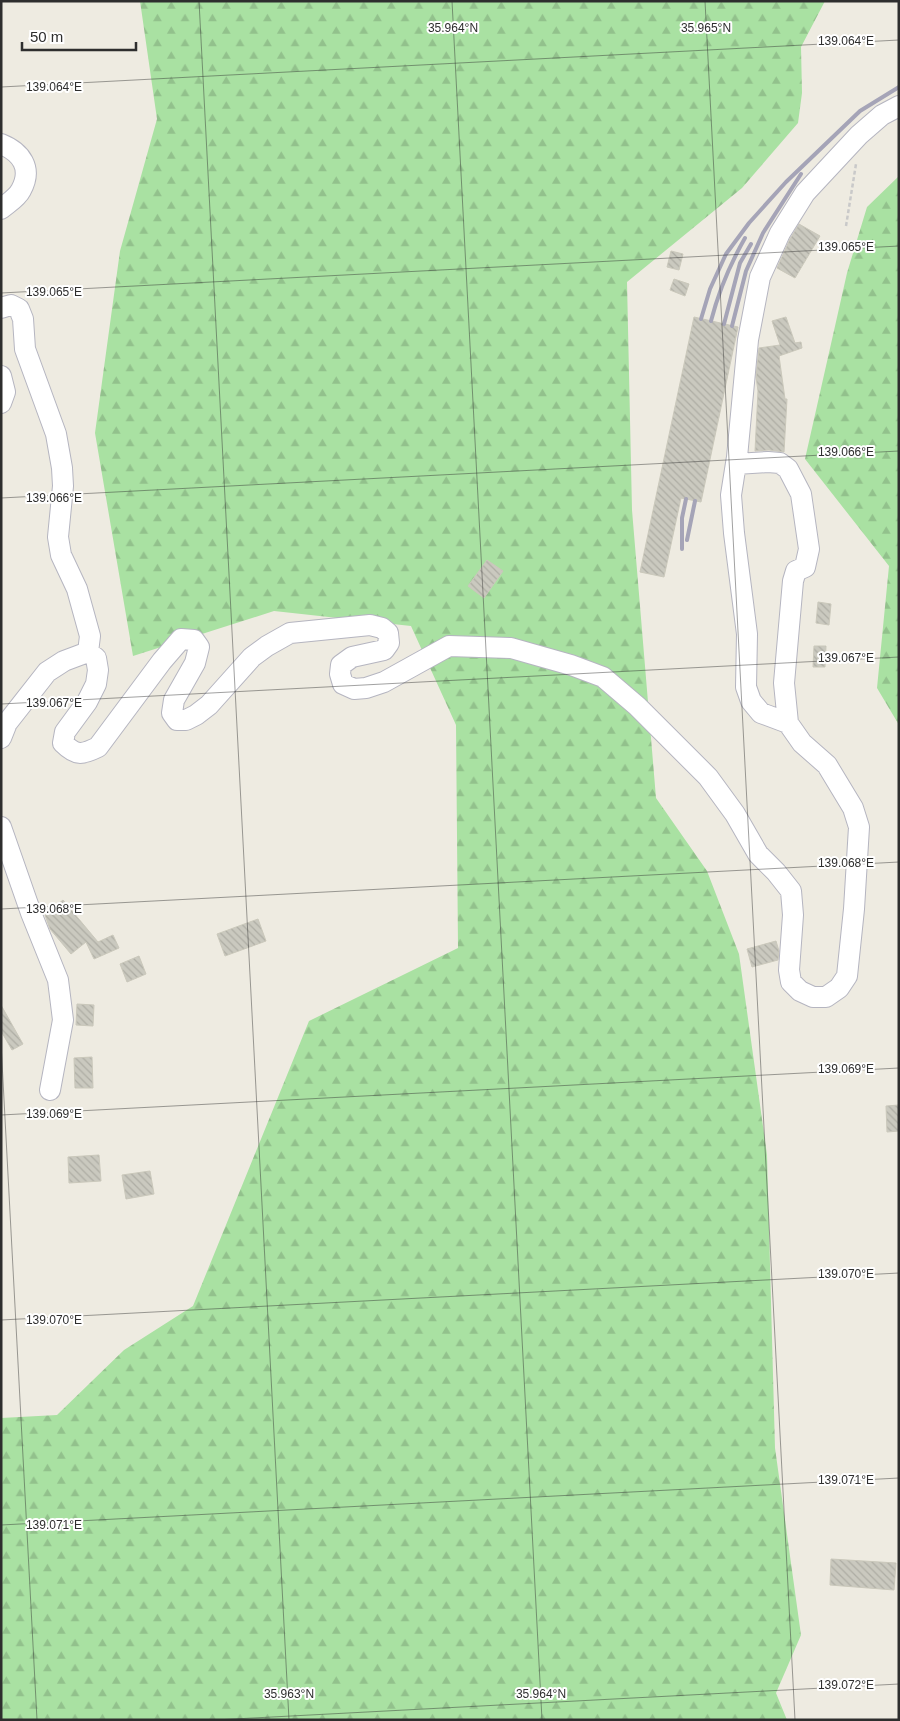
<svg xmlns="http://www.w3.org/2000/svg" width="900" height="1721" viewBox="0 0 900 1721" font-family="Helvetica,sans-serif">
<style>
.forest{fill:url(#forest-firs)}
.building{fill:url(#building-back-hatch);stroke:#cac8bb}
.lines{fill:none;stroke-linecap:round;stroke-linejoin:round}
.minor-casing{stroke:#b5b5c0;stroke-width:22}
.path{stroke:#c9c9c9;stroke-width:2.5;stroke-dasharray:4 2.5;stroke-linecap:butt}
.minor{stroke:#fff;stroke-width:20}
.rail{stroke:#a5a4b7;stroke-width:4}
.ticks{fill:none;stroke:#2e2e2e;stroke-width:1;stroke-opacity:0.45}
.ticks-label{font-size:12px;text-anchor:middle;fill:#2e2e2e;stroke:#fff;stroke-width:4;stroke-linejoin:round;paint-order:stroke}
</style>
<defs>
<pattern id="forest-firs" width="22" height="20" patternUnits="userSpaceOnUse" patternTransform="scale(1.25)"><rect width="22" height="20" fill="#a9e1a2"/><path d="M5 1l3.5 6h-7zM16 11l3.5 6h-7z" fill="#92c18c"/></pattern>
<pattern id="building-back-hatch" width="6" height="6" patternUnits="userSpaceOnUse" patternTransform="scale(1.25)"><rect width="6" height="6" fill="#cac9bf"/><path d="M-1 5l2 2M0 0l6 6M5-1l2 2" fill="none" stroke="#aeada4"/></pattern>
</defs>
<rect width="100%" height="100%" fill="#eeebe1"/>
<path class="forest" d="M140 1H825L801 47 802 93 798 123 742 188 627 282 632 510 656 798 707 871 739 954 767 1155 775 1448 801 1635 776 1693 787 1720H1V1418L57 1415 124 1350 193 1306 309 1021 458 948 456 725 411 626 274 611 133 656 95 433 120 251 157 119Z
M899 176V725L877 688 889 566 805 459 847 273 867 207Z"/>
<path class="building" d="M799 224 820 236 795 278 777 268 790 239Z
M671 251 683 254 679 270 667 267Z
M674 279 689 284 685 296 670 290Z
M694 317 738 327 701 502 681 498 664 577 640 572Z
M786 317 795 343 801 342 802 348 779 356 785 399H787L784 452 769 450 755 451 758 391 756 377 759 348 780 345 772 321Z
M487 560 503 571 484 598 468 586Z
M818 602 831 604 829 625 816 623Z
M814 646H826L825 667H813Z
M63 900 98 942 113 935 119 948 94 959 86 942 71 954 50 929 45 915Z
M258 919 266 941 225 956 217 934Z
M776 941 779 951 778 960 752 967 747 949Z
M139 956 146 974 127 982 120 964Z
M77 1004 94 1005 93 1026 76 1025Z
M1 1005 23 1044 12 1050 1 1031Z
M92 1057 93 1088H75L74 1058Z
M899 1105V1131L887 1132 886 1106Z
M99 1155 101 1181 69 1183 68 1157Z
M150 1171 154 1194 126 1199 122 1175Z
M831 1559 896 1563 894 1590 830 1585Z"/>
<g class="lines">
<g class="minor-casing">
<path id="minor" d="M1 144C21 152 33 168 21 190 17 198 8 203 1 209
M1 308 11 305 19 309 23 319 25 349 56 434 62 468 63 486 58 537 61 555 77 589 90 636 88 652
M1 376 5 392 1 403
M736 464 768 462 780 463 788 469 801 494 809 549 805 567 796 571 793 581 784 683 788 723
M1 738 7 723 47 672 64 661 88 652 96 658 98 670 96 684 87 702 65 732 63 743C76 756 82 755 98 747L162 661 181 639 194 640 199 647 195 663 174 700 172 713 177 720H186L196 715 209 705 252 657 267 646 290 633 370 625 382 628 388 633 389 643 384 650 352 657 341 665 340 674 343 684 354 689 366 688 384 682 449 646 511 648 571 665 603 677 637 706 708 777 735 814 758 854 776 872 791 891 793 915 789 970 791 982 800 991 813 997H826L839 988 847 976 854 909 859 827 853 808 827 765 802 743 788 723 761 713 751 701 746 687 747 634 734 533 731 495 737 457 748 340 760 277 780 233 805 193 859 135 882 115 899 106
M1 827 31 913 58 980 63 1020 50 1090"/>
</g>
<path class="path" d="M846 226 856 164"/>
<use href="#minor" class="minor"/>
<path class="rail" d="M701 319 710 289 726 254 749 223 786 182 860 111 899 87
M711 321C719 290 729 266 745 238
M724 324 740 263 751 244
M732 326 746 271 763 233 801 174
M687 540 695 501
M682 549V518L686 499"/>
</g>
<path class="ticks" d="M199 1 289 1720M452 1 542 1720M705 1 795 1720M1 87 899 40M1 293 899 246M1 498 899 451M1 704 899 657M1 909 899 862M1 1043 37 1720M1 1115 899 1068M1 1320 899 1273M1 1525 899 1478M215 1720 899 1684"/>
<g class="ticks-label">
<text x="453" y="32">35.964°N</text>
<text x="706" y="32">35.965°N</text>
<text x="846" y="45">139.064°E</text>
<text x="54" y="91">139.064°E</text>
<text x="846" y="251">139.065°E</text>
<text x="54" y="296">139.065°E</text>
<text x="846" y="456">139.066°E</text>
<text x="54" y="502">139.066°E</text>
<text x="846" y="662">139.067°E</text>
<text x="54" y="707">139.067°E</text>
<text x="846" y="867">139.068°E</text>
<text x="54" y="913">139.068°E</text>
<text x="846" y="1073">139.069°E</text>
<text x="54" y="1118">139.069°E</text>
<text x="846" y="1278">139.070°E</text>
<text x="54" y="1324">139.070°E</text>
<text x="846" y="1484">139.071°E</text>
<text x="54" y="1529">139.071°E</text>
<text x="846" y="1689">139.072°E</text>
<text x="289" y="1698">35.963°N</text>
<text x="541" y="1698">35.964°N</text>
</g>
<rect width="900" height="1721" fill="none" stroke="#2e2e2e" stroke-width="5"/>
<path d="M22 42v8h114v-8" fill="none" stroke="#2e2e2e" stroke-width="2.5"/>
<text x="30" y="42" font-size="15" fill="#2e2e2e" stroke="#ffffff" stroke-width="4" paint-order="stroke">50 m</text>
</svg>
